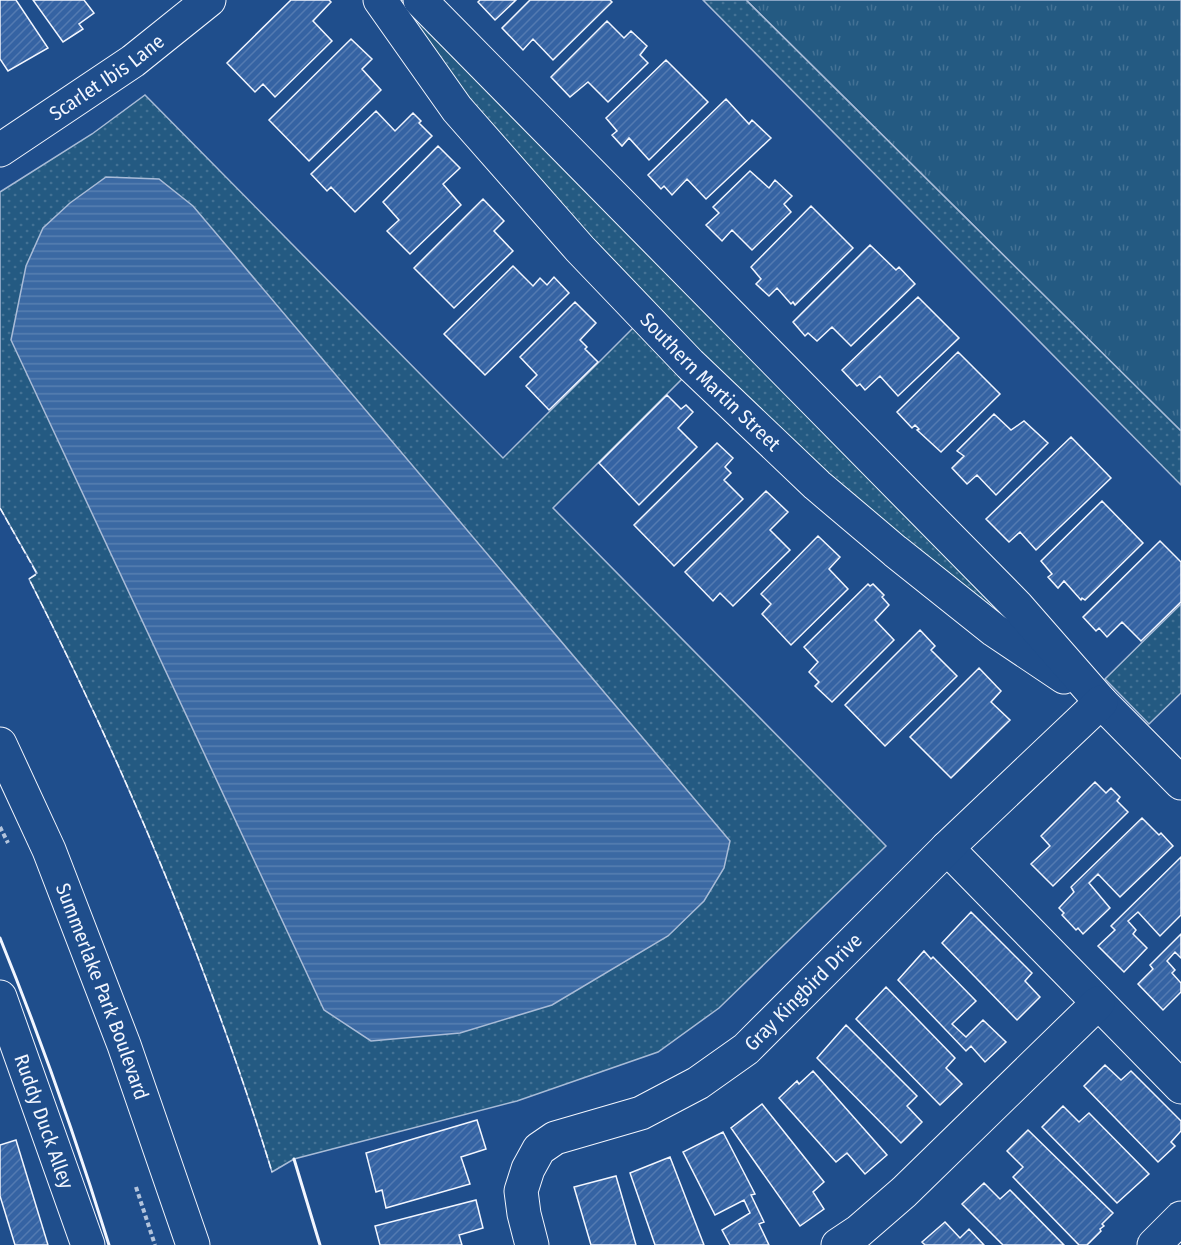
<svg xmlns="http://www.w3.org/2000/svg" width="1181" height="1245" viewBox="0 0 1181 1245" font-family="'Fira Sans Condensed',sans-serif">
<style>
.grass{fill:url(#grass-tufts);stroke:#a8bbd7;stroke-width:1.5}
.park{fill:url(#park-dots);stroke:#a8bbd7;stroke-width:1.5}
.water{fill:url(#water-rules);stroke:#a8bbd7;stroke-width:1.5}
.building{fill:url(#building-hatch);stroke:#f2f6ff;stroke-width:1.5}
.lines{fill:none;stroke-linecap:round;stroke-linejoin:round}
.minor-casing{stroke:#f2f6ff;stroke-width:35}
.major-casing{stroke:#f2f6ff;stroke-width:35}
.path{stroke:#b3c4dc;stroke-width:4;stroke-dasharray:4.5 3;stroke-linecap:butt}
.minor{stroke:#1f4e8c;stroke-width:33}
.major{stroke:#1f4e8c;stroke-width:33}
.fence{stroke:#f2f6ff;stroke-width:1.5;stroke-dasharray:8 3;stroke-linecap:butt}
.wall{stroke:#f2f6ff;stroke-width:3}
.labels{text-anchor:middle;dominant-baseline:central;stroke-width:4.5;stroke-linejoin:round;paint-order:stroke}
.street-label{font-size:20px;fill:#f2f6ff;stroke:#1f4e8c}
</style>
<defs>
<pattern id="grass-tufts" width="24" height="20" patternUnits="userSpaceOnUse" patternTransform="scale(1.5)"><rect width="24" height="20" fill="#245a82"/><path d="M3 7l-1-3M5 7V3M7 7l1-3M15 17l-1-3M17 17v-4M19 17l1-3" fill="none" stroke="#447295"/></pattern>
<pattern id="park-dots" width="8" height="8" patternUnits="userSpaceOnUse" patternTransform="scale(1.5)"><rect width="8" height="8" fill="#245a82"/><path d="M2 2h.1M6 6h.1" fill="none" stroke="#447295" stroke-width="1.8" stroke-linecap="round"/></pattern>
<pattern id="water-rules" width="6" height="5" patternUnits="userSpaceOnUse" patternTransform="scale(1.5)"><rect width="6" height="5" fill="#3b69a3"/><path d="M0 2.5h6" fill="none" stroke="#587fb1"/></pattern>
<pattern id="building-hatch" width="6" height="6" patternUnits="userSpaceOnUse" patternTransform="scale(1.5)"><rect width="6" height="6" fill="#3563a3"/><path d="M-1 1l2-2M0 6l6-6M5 7l2-2" fill="none" stroke="#537ab1"/></pattern>
</defs>
<rect width="100%" height="100%" fill="#1f4e8c"/>
<path class="grass" d="M746 0H1181V431Z"/>
<path class="park" d="M391 0H405L1012 617 1006 625 754 410 514 155Z
M703 0H746L1181 431V485Z
M145 95 503 458 636 325 686 375 553 508 886 846 719 1008 658 1052 517 1101 294 1159 272 1172C209 967 126 770 29 579L37 573 0 508V192L92 134Z
M1181 604V693L1149 724 1105 679Z"/>
<path class="water" d="M106 177 159 179 193 206 730 841 724 868 704 901 668 936 552 1005 460 1033 371 1041 324 1010 11 340 26 266 43 228 70 203Z"/>
<path class="building" d="M0 0H16L48 48 8 71 0 59Z
M33 0H84L94 13 79 24 83 29 63 42Z
M291 0H329L331 2 313 21 332 41 275 97 263 84 255 92 227 63Z
M480 0H516L495 20 478 2Z
M530 0H610L612 2 553 60 533 39 523 50 502 28Z
M607 21 624 38 631 31 647 46 640 55 648 63 608 102 588 82 570 97 551 77Z
M351 39 372 59 362 69 381 90 309 161 269 120Z
M666 60 708 102 649 160 629 138 622 146 612 135 617 131 606 118Z
M726 99 749 124 752 120 771 138 706 199 687 179 672 195 664 186 661 189 648 175Z
M376 111 395 131 413 113 421 121 419 123 432 136 355 212 331 187 327 191 311 174Z
M438 146 460 168 443 184 461 205 410 254 387 231 399 220 383 202Z
M750 171 769 188 775 180 792 196 784 204 791 212 752 250 732 230 722 241 706 225 719 213 713 207Z
M483 199 504 221 494 231 513 251 454 308 414 268Z
M811 206 853 248 795 305 793 302 791 304 777 288 769 296 756 284 761 279 751 267Z
M870 245 896 270 899 267 915 284 851 346 832 327 817 341 808 333 805 336 793 322Z
M513 266 533 286 540 278 547 285 554 277 569 293 485 375 444 334Z
M918 297 959 338 898 396 880 376 865 390 860 384 857 386 842 370Z
M575 302 596 323 580 340 587 347 585 349 598 362 549 410 526 386 537 375 520 357Z
M958 352 1000 394 941 452 917 430 919 429 915 425 912 428 897 412Z
M667 395 681 409 686 405 693 412 678 428 697 447 639 505 599 463Z
M994 414 1011 430 1024 421 1048 443 996 495 977 475 967 484 952 468 964 456 957 451Z
M1071 437 1111 478 1036 550 1020 532 1009 542 986 519Z
M717 443 733 458 725 467 731 473 724 480 743 499 674 566 634 525Z
M766 491 788 512 770 530 790 550 733 606 720 593 713 601 685 572Z
M1102 501 1143 543 1085 600 1082 598 1081 600 1064 581 1058 588 1048 577 1052 574 1041 561Z
M818 536 840 557 829 569 848 589 791 645 762 614 771 604 761 594Z
M1160 541 1181 562V602L1141 641 1122 622 1107 637 1099 628 1096 631 1083 617Z
M868 584 870 586 873 584 884 595 882 597 889 605 875 620 894 640 832 702 815 686 819 682 809 672 818 662 804 647Z
M920 630 935 646 931 650 957 676 885 746 845 705Z
M979 668 1001 691 991 702 1010 720 951 778 910 737Z
M1095 782 1106 793 1111 788 1120 797 1117 801 1128 812 1053 886 1031 864 1050 846 1041 836Z
M1142 818 1159 835 1161 833 1173 846 1120 897 1098 874 1089 883 1110 908 1083 934 1078 928 1076 930 1062 915 1064 913 1059 908 1074 892 1071 887Z
M1181 857V915L1160 936 1138 912 1128 921 1136 930 1133 934 1147 948 1124 972 1098 946 1115 930 1111 926Z
M971 912 1032 973 1025 981 1040 997 1017 1020 942 943Z
M1181 934V958L1175 952 1167 961 1175 970 1172 973 1181 983V992L1163 1010 1138 984 1153 969 1150 965Z
M924 951 931 959 933 957 976 1001 952 1024 966 1037 983 1020 1006 1042 985 1062 971 1046 966 1051 898 980Z
M886 987 955 1058 946 1068 962 1084 940 1105 856 1019Z
M846 1025 917 1096 907 1106 922 1122 901 1143 817 1058Z
M1105 1065 1121 1080 1131 1071 1181 1121V1131L1171 1142 1175 1146 1158 1162 1084 1086Z
M813 1071 887 1155 865 1174 847 1153 836 1162 779 1098 797 1081 799 1084Z
M762 1104 824 1182 813 1192 824 1209 800 1226 731 1128Z
M1063 1106 1079 1122 1089 1113 1149 1174 1117 1203 1042 1127Z
M477 1120 486 1149 461 1157 470 1184 386 1208 382 1190 376 1192 366 1153Z
M1028 1130 1113 1213 1102 1224 1104 1226 1100 1229 1101 1231 1087 1245H1079L1013 1177 1023 1167 1007 1151Z
M723 1132 755 1194 751 1195 764 1222 759 1224 769 1245H730L722 1230 750 1213 744 1200 715 1215 683 1152Z
M16 1140 48 1245H15L0 1196V1145Z
M670 1157 704 1245H655L630 1173Z
M616 1176 636 1245H591L574 1187Z
M984 1183 1000 1199 1010 1190 1064 1245H1003L962 1204Z
M476 1200 483 1228 459 1235 462 1245H380L375 1226Z
M945 1222 960 1238 969 1229 984 1245H925L922 1242Z"/>
<g class="lines">
<g class="minor-casing">
<g id="minor">
<path id="s1" d="M380 0 457 109 580 249 690 364 817 485 895 551 994 630 1064 677"/>
<path d="M420 0 1017 606 1101 702 1181 783"/>
<path id="s2" d="M0 150 133 61 209 0"/>
<path d="M947 848 1181 1087"/>
<path id="s3" d="M0 997 88 1245"/>
<path id="s4" d="M532 1245 524 1214 521 1191 528 1169 539 1149 555 1138 641 1113 698 1083 746 1049 947 848 1101 702"/>
<path d="M838 1245 859 1231 904 1192 1098 1003"/>
<path d="M1154 1245 1181 1218"/>
</g>
</g>
<g class="major-casing">
<g id="major">
<path id="s5" d="M0 744 49 850 124 1045 193 1245"/>
</g>
</g>
<path class="path" d="M0 827 8 843
M136 1187 155 1245"/>
<use href="#minor" class="minor"/>
<use href="#major" class="major"/>
<path class="fence" d="M0 508 37 574 29 579C126 770 209 967 272 1172"/>
<path class="wall" d="M0 938C41 1039 77 1142 109 1245
M294 1159 320 1245"/>
</g>
<g class="labels">
<g class="street-label">
<text stroke="none"><textPath href="#s2" startOffset="129">Scarlet Ibis Lane</textPath></text>
<text stroke="none"><textPath href="#s1" startOffset="506">Southern Martin Street</textPath></text>
<text stroke="none"><textPath href="#s4" startOffset="414">Gray Kingbird Drive</textPath></text>
<text stroke="none"><textPath href="#s5" startOffset="268">Summerlake Park Boulevard</textPath></text>
<text stroke="none"><textPath href="#s3" startOffset="132">Ruddy Duck Alley</textPath></text>
</g>
</g>
</svg>
